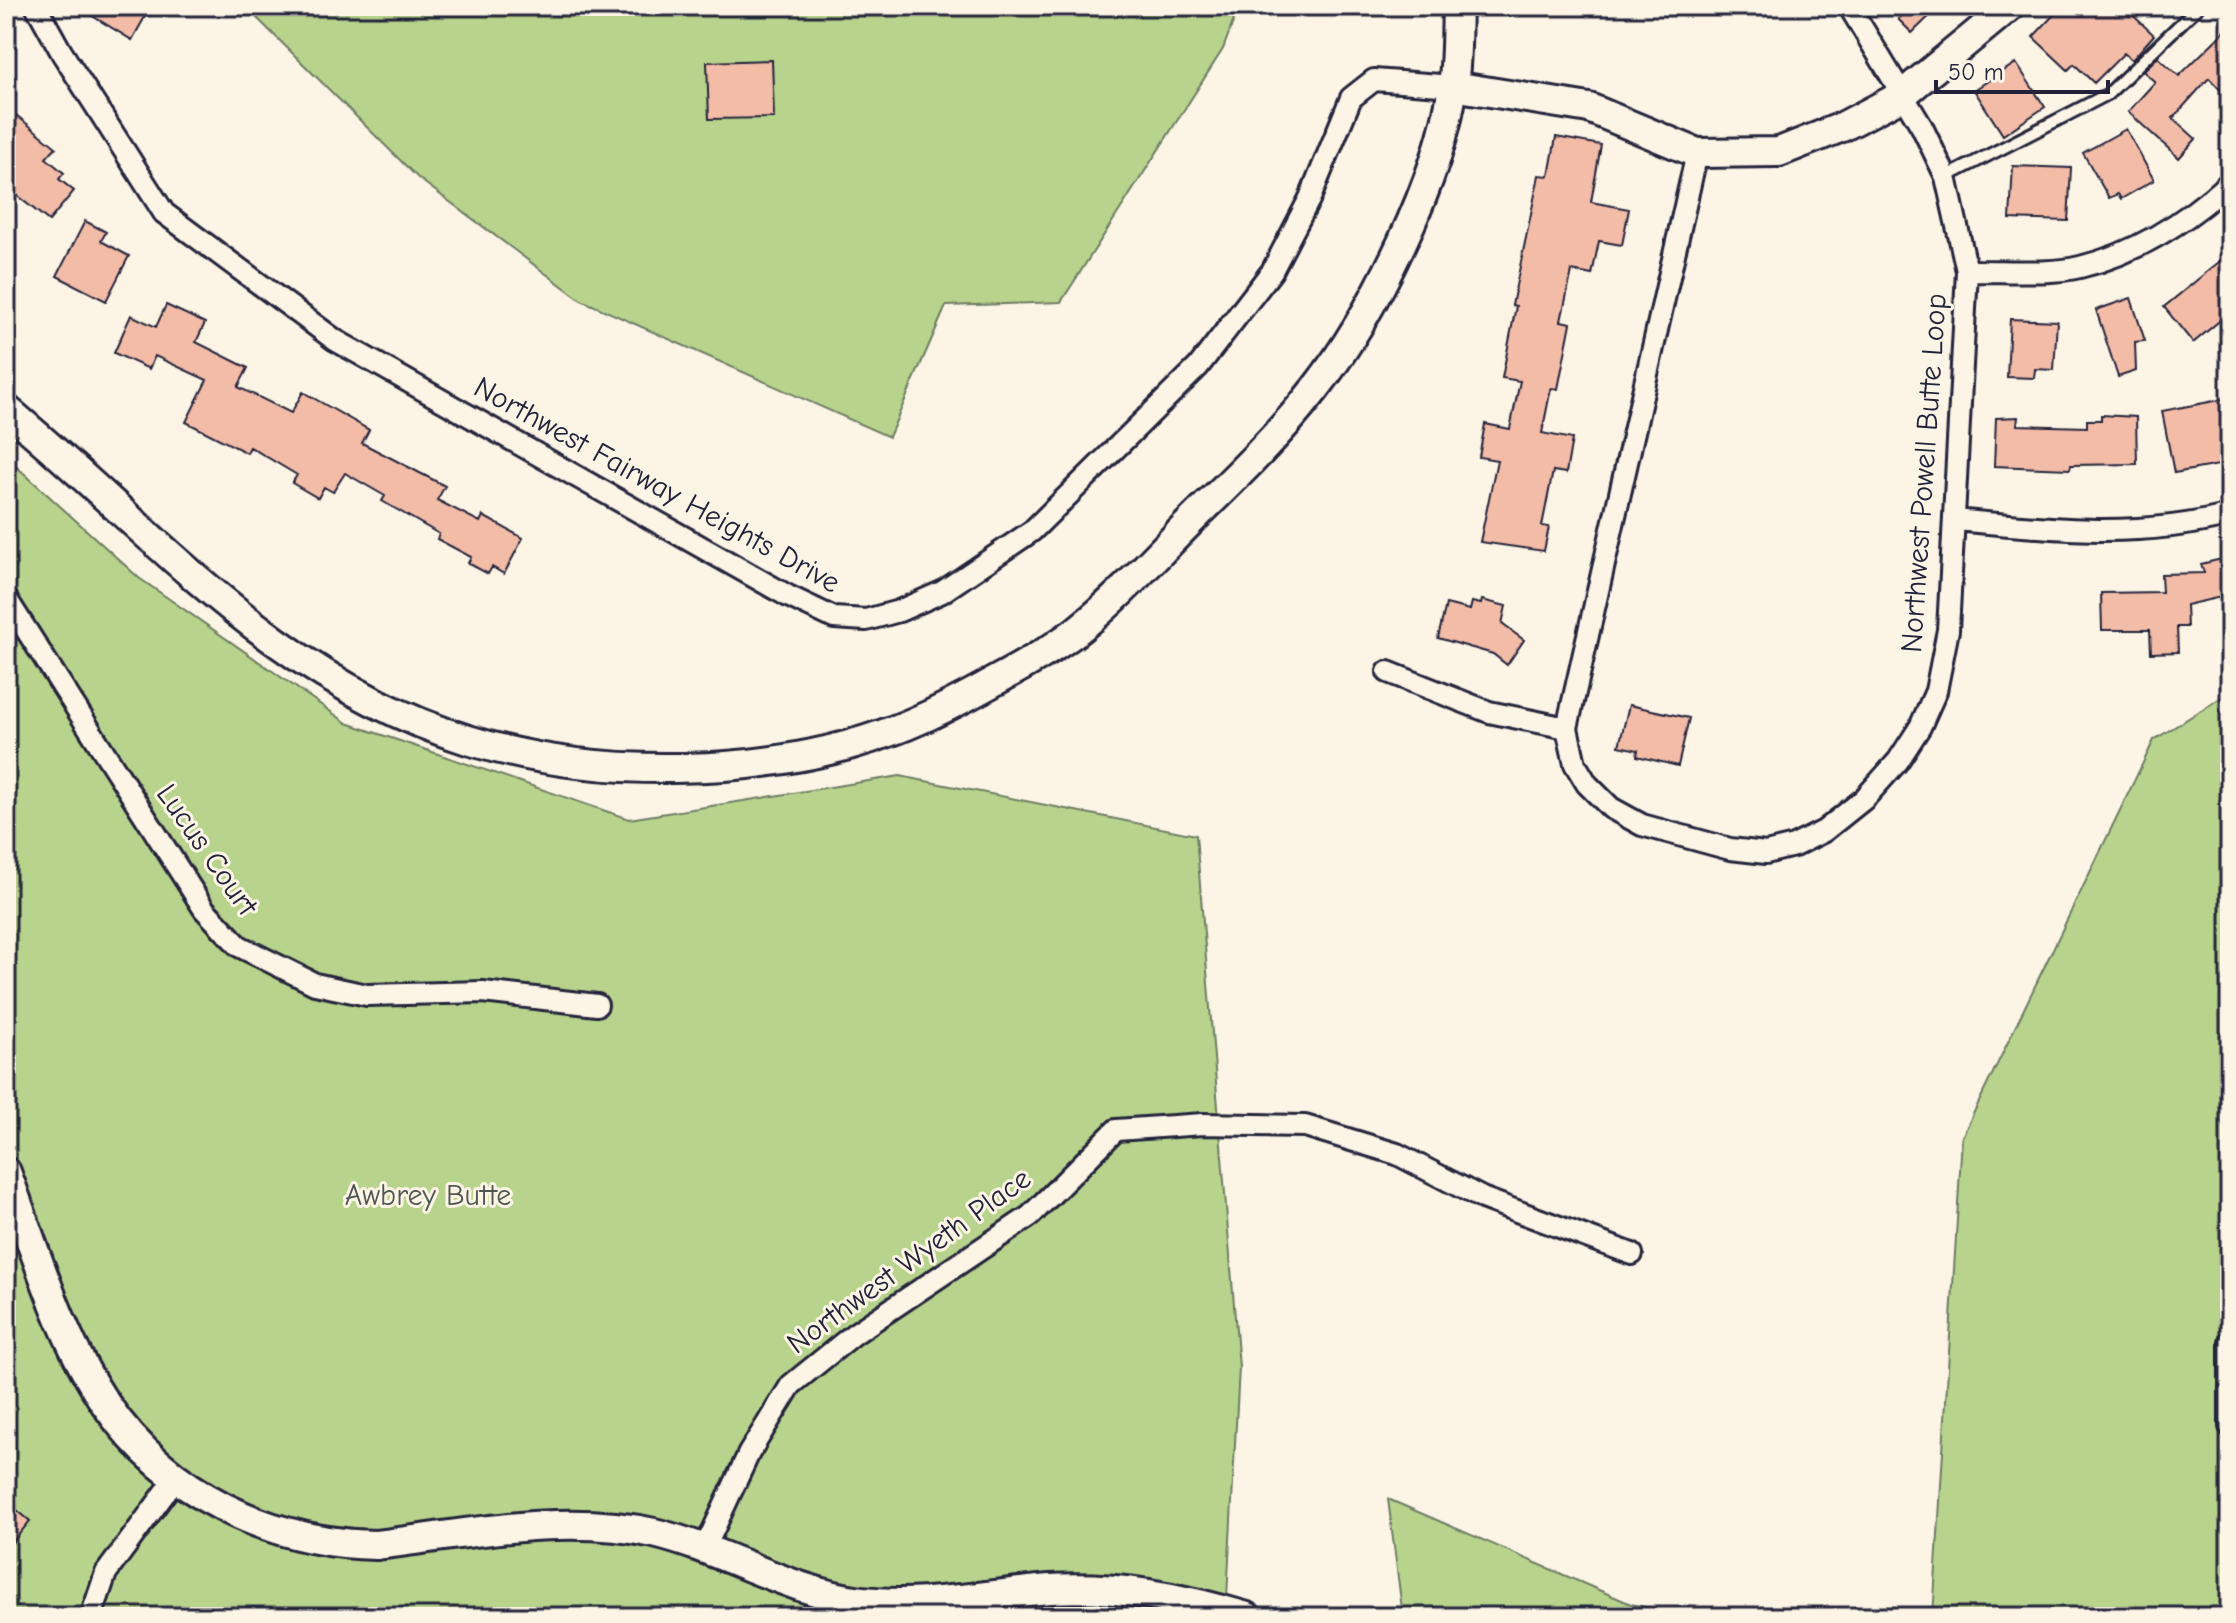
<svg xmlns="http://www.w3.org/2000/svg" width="2236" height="1623" viewBox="0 0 2236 1623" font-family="'Comic Neue',sans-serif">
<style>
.green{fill:#b8d48c;stroke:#6d7b64;stroke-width:2}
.building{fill:#f3bca7;stroke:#22223b;stroke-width:2}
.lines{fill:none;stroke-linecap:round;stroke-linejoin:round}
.lane-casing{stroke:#22223b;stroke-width:16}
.street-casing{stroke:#22223b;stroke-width:26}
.secondary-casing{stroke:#22223b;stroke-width:34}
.lane{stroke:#fcf5e5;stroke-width:10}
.street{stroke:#fcf5e5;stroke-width:20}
.secondary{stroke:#fcf5e5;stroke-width:28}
.labels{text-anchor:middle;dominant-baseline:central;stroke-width:6;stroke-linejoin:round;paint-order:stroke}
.street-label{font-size:30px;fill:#22223b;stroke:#fcf5e5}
.park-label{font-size:30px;fill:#4f5753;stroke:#fcf5e5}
</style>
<rect width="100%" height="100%" fill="#fcf5e5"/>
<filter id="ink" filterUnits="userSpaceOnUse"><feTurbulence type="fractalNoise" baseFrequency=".0125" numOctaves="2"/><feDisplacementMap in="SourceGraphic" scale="16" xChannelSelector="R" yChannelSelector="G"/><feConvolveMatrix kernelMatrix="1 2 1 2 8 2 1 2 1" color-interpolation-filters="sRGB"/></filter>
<g filter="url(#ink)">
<path class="green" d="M245 6H1239L1223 49 1061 302 946 306 889 437 581 300 418 178Z
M6 457 139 578 347 723 629 819 900 776 1196 835 1239 1367 1226 1617H6Z
M2230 692V1617H1933L1962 1137 2154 740Z
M1388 1499 1631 1604 1689 1617H1403Z"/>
<path class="building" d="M76 6H151L132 40Z
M1913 6H1940L1912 33 1898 19Z
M2062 6H2123L2154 35 2132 60 2124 53 2094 83 2074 64 2068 70 2033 37Z
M2230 26V100L2209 78 2173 118 2196 139 2179 158 2128 112 2155 82 2143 71 2158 57 2179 76Z
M772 60 774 118 709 119 707 62Z
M2016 63 2045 107 2003 135 1974 90Z
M6 107 56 147 46 158 64 173 59 179 74 191 49 221 6 187Z
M2126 129 2154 180 2121 199 2118 194 2109 198 2083 153Z
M1556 137 1601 145 1591 202 1629 209 1622 245 1599 241 1592 275 1572 271 1561 321 1571 323 1558 389 1551 388 1542 433 1572 439 1566 473 1553 471 1542 526 1549 527 1544 551 1480 542 1497 460 1479 457 1485 424 1510 429 1520 381 1502 378 1516 306 1512 305 1539 175 1549 176Z
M2013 166 2071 168 2068 221 2010 219Z
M85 221 106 232 101 241 129 256 106 301 57 276Z
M2230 253V312L2193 343 2164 307Z
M2131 298 2145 341 2135 342 2136 371 2118 377 2096 310Z
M166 305 205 323 196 342 248 368 238 387 291 413 303 392 369 430 362 443 445 486 437 500 480 522 483 516 523 538 504 574 492 567 488 574 468 563 471 557 437 539 439 534 382 501 385 496 345 473 333 492 324 487 318 498 292 483 297 475 250 447 247 453 186 422 207 380 155 356 149 369 114 353 131 315 156 327Z
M2010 319 2057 321 2054 370 2035 369 2034 378 2007 377Z
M2225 399 2230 428V463L2174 473 2162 411Z
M2101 415 2136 417 2137 464 2071 465 2070 469 1994 466 1996 418 2018 417 2017 425 2087 427V420H2101Z
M2230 557V595L2186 605 2187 627H2177L2178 652 2151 653 2150 630H2102L2101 593 2162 592 2161 574 2204 573 2201 564Z
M1482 600 1506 606 1502 624 1524 640 1507 665 1493 654 1438 638 1446 604 1470 610 1472 602 1481 604Z
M1629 705 1689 718 1678 766 1637 756 1638 750 1619 746Z
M6 1501 30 1521 6 1550Z"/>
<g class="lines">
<g class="lane-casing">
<path id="lane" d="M1946 177 2108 94 2199 6"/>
</g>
<g class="street-casing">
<path id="street" d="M36 6 62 53 164 213 335 340 788 596 834 618 866 620 899 611 942 592 1032 531 1198 367 1272 271 1310 198 1351 98 1374 80 1453 86
M1697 153 1567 728 1575 764 1587 784 1611 808 1642 825 1730 849 1766 853 1794 846 1824 831 1864 799 1898 761 1920 727 1936 691 1948 630 1967 271 1946 177 1922 127 1849 6
M1967 271C2001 270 2048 275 2080 267 2138 253 2186 222 2230 182
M1956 520C2048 529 2139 539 2230 515
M6 598 204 909 239 946 315 984 367 995 483 992 597 1005
M1388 672 1489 712 1567 728
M2230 1342V1426
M704 1550 749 1453 791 1385 854 1334 1030 1216 1116 1130 1203 1124 1305 1126 1397 1154 1482 1198 1632 1254
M91 1617 106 1573 176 1478"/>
</g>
<g class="secondary-casing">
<path id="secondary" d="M1453 86 1589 108 1697 153 1779 152 1842 127 1901 96 2010 6
M6 409C155 533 276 681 468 740 596 780 772 778 897 729 931 716 963 699 995 681 1023 666 1054 649 1079 629 1122 595 1160 551 1200 512 1240 473 1280 434 1315 389 1373 315 1441 178 1453 85 1457 59 1456 32 1457 6
M6 1172C35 1249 60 1338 107 1406 168 1494 270 1543 376 1545 467 1534 564 1513 654 1533 725 1550 789 1592 862 1601 925 1608 987 1594 1050 1589 1118 1585 1181 1597 1247 1617"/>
</g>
<use href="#lane" class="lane"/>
<use href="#street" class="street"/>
<use href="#secondary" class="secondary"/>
</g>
</g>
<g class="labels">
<g class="street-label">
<text transform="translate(1924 473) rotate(-86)">Northwest Powell Butte Loop</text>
<text transform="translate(657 485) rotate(29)">Northwest Fairway Heights Drive</text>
<text transform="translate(207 850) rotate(55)">Lucus Court</text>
<text transform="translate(909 1261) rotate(-36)">Northwest Wyeth Place</text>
</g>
<g class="park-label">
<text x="428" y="1195">Awbrey Butte</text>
</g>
</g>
<rect width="2236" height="1623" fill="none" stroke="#fcf5e5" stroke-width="32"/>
<rect x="16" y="16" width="2204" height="1591" fill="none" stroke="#22223b" stroke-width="3" filter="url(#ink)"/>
<path d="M1936 80v12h172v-12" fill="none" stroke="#22223b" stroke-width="4"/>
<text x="1948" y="80" font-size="24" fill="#22223b" stroke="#fcf5e5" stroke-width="6" paint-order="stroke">50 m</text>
</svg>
